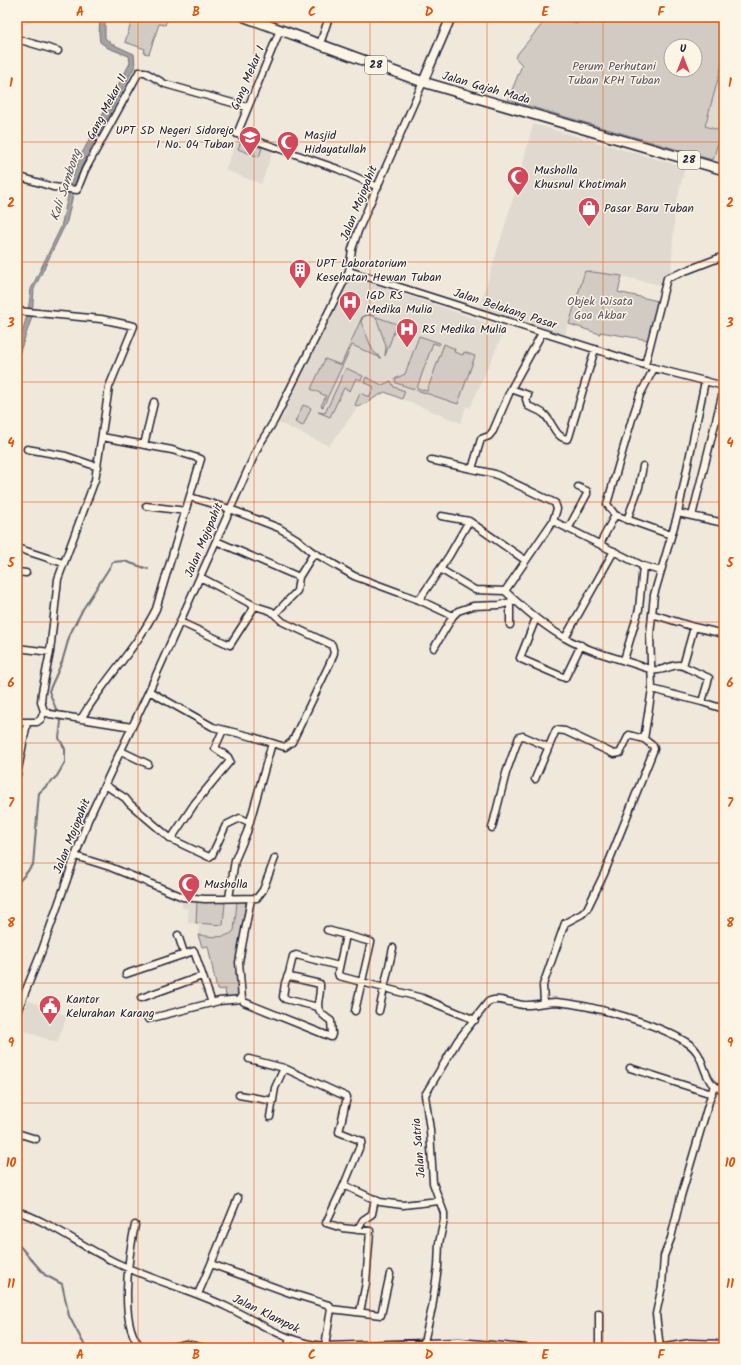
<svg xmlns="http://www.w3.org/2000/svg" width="741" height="1365" viewBox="0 0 741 1365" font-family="Kalam,sans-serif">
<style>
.built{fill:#e0d9cf}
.green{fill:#d1cbc3;stroke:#7a767f;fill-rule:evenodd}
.water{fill:#a6a2a2;stroke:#716f79}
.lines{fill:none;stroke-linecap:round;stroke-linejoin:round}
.stream{stroke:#716f79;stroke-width:2}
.minor-casing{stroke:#22223b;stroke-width:9}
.major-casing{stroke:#22223b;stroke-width:11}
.highway-casing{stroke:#22223b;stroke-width:12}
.minor{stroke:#fcf5e5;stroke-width:6}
.major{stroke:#fcf5e5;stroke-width:8}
.highway{stroke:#fcf5e5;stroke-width:9}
.grid{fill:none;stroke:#de560e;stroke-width:1;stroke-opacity:0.55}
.labels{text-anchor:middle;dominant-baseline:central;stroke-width:3;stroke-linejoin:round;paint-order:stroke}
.shield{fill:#fcf5e5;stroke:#63616e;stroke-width:1}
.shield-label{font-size:11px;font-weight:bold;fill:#22223b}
.park-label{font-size:12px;fill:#575564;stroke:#fcf5e5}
.street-label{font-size:12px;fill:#22223b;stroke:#fcf5e5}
.poi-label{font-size:12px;fill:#22223b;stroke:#fcf5e5;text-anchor:start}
.water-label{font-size:13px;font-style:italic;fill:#575564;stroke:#fcf5e5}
.neatline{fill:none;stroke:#de560e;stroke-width:1.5}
.grid-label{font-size:13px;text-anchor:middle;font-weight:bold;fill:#de560e}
</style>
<rect width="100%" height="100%" fill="#efe8db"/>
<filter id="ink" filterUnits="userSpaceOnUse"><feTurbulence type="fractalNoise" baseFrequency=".025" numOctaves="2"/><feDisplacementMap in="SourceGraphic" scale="8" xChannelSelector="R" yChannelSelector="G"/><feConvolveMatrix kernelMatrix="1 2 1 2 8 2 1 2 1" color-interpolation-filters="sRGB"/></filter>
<g filter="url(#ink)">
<path class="built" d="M724 58V163L713 160 721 131 705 126Z
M533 124 685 167 675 208 671 274 664 276 661 285 620 276 585 271 565 335 479 310 517 186Z
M238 138 273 150 261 184 225 170Z
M352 279H359L505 329 470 408 466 406 461 423 385 392 358 407 329 446 279 423 348 283Z
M182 899 237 901 234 931 224 937 198 935 199 924 188 923V909L182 908Z
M27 1000 67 1016 57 1043 17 1028Z"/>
<path class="green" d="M129 17H168L165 25 159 24 149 54 144 53 145 49 125 42 132 20Z
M548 17H562L577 24 580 17H724V58L705 126 721 131 713 160 508 100 522 65 515 57ZM671 46H695V70H671Z
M241 141 262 148 259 157 238 149Z
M585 271 622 276 618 292 658 301 649 340 600 332V334L569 324Z
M368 314 397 324 385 356 386 346 376 317 368 315 363 317 361 322 373 351 381 358 352 345 323 407 321 406 326 396 311 389 325 359 341 365 362 317Z
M419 336 440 343 439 345 433 343 417 388 427 391 444 344 455 349 454 352 463 355 464 352 475 356 458 404 396 383 395 379 405 374Z
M346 368 363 376 361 380 356 378 350 391 344 388 330 417 318 412 325 413Z
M366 377 382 385 391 381 394 387 405 391 402 399 385 392 358 407 355 405 360 393 369 397 374 387 364 382Z
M303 405 311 408 303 426 295 422Z
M197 901 225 903 223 925 196 923Z
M237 901H245L246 903 236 963 238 994 235 997 226 998 225 989 217 990 208 946 202 947 198 935C210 936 224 940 234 931Z"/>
<path class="water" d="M100 17H105V38L112 44 134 54 135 66 85 160 75 186 67 221 34 289 32 317 17 360V349L28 312 31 289 61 227 70 187 79 159 130 63 129 56 108 48 100 42 99 34Z"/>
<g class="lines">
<path class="stream" d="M17 884 33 865 39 793 57 776 65 762V749L59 738 61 722 49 691 62 662 70 634 83 609 113 562 124 561 148 569
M17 1243 45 1275 62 1284 69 1316 86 1348"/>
<g class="minor-casing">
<path id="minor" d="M280 30 237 134 338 169 378 187
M17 39 58 51
M320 44 329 17
M17 176 53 187 77 190 85 170 139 72H145L165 84 247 107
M349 271 654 368 724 386
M17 311 101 319 134 326 109 387 95 480 58 579 50 652 42 692 41 702 44 711 50 714 132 727
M645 365 667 278 724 256
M511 389 528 395 526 399 528 406C534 409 540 410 545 415 552 422 556 438 567 439L569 437 595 349
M144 445 154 402
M27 449 66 456 98 467
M431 460 495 474 555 503 557 509 553 521
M472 469 481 439 489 436 493 431 511 389 542 333
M190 497 230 509 279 528 297 539 311 551 354 576 419 600 453 616
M146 506 186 511
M678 513 724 523
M615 515 671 535
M441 516 469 521
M692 516 724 388
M627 520 639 487 643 466
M568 529 587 494V491L578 487
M216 541 299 577 314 553
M600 544 615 515 607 504 632 419 640 395 654 368
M17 548 63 563
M440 569 475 590 505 591
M661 571 643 566 553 521 505 591C523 608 543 626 565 638 591 653 623 659 652 670 666 672 673 662 683 666
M17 572 26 573
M419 600 449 556 469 521 525 560
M508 603 510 606V625
M275 614 297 591 299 577
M652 614 694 627 683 666 709 678 702 702 652 689
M536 618 520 658 521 659 565 678 581 645
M180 622 230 645 255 606
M694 627 724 634
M565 638 614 551
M17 648 50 652
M434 648 453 616 458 611 473 606 500 605 514 601
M624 660 639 609 643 566
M149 691 213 727 253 737 285 747 292 742 330 663 334 653 332 645 283 622 271 611 255 606 200 577
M702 702 724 709
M81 719C103 681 136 649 156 609L201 459 172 450 102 437
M17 722H37L41 719 44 711
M121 751 148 764
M17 775 27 723
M535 779 556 730 565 731 614 754 620 753 629 735 644 739
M105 785 125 798 130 804 171 839 195 803 230 761 228 757 215 748 223 730
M492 828 506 773 519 737 523 736 548 747
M171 839 209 857 212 855 226 825 240 818 249 822
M75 856 110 867 183 897 205 899 257 898 263 890 275 858
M229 898 235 860 247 832 272 743
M251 899 239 962 242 999 244 1002 331 1037 332 1034 331 1021C310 1007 321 1005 320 984L290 977 289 973 293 956 296 955 339 966
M327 930 371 942 355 1011
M178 935 184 953
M346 935 338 973 339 976 422 998 475 1020
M126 974 194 951 212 1003
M288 975 285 983 283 997 285 999 318 1007
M141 998 202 976
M544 1002 543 985 565 923 582 914 587 909 604 874 654 749 653 746 644 739 652 689 650 635 654 595 678 513 705 381
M379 1011 393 948
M17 1012 41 953 88 820 149 691 258 447 274 421 349 271 352 249 358 231 423 82
M148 1019 219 1001 242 999
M249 1059 284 1068 347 1097 339 1132 362 1141 344 1185 380 1202 403 1205 439 1201
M630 1068 712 1094
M239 1095 273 1101
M270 1117 275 1088 284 1068
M17 1133 36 1139
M344 1185 326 1223 342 1228 370 1231 366 1283 360 1312
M17 1211C54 1224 84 1248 119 1264 154 1281 192 1290 227 1307 258 1322 289 1344 325 1346L459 1342 526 1348
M135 1225C129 1253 117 1330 143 1348
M357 1230 363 1220 372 1214 375 1199
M211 1264 238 1198
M198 1294 211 1264 290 1293 329 1305 331 1309 325 1346
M331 1309 381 1315 390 1274
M424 1342 432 1308 438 1267 439 1243 444 1220V1213L433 1183 430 1130 425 1095 458 1040 488 1002C497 996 513 1004 523 1005 534 1006 544 1002 556 1002 592 1005 656 1023 686 1042 705 1053 701 1072 713 1085 716 1087 721 1089 724 1091
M168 1348 186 1344 204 1348
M287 1348 290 1339
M599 1348V1313
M659 1348 690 1343 724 1344
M660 1348 656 1314 662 1286 664 1256 671 1238 681 1196 714 1085"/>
</g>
<g class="major-casing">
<path id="major" d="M423 82 451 17"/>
</g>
<g class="highway-casing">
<path id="highway" d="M245 17 423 82 724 170"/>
</g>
<use href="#minor" class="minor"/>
<use href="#major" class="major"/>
<use href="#highway" class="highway"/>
</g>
</g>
<path class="grid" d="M138 17V1348M254 17V1348M370 17V1348M487 17V1348M603 17V1348M17 142H724M17 262H724M17 382H724M17 502H724M17 622H724M17 743H724M17 863H724M17 983H724M17 1103H724M17 1223H724"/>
<defs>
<g id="school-pin" transform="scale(1.15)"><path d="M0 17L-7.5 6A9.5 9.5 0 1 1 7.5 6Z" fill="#d1495b" stroke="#fcf5e5"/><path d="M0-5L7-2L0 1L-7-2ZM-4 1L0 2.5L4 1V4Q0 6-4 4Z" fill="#fff"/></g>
<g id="mosque-pin" transform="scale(1.15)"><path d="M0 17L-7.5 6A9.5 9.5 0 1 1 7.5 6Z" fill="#d1495b" stroke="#fcf5e5"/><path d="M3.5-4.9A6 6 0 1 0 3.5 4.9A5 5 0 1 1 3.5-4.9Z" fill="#fff"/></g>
<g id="shop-pin" transform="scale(1.15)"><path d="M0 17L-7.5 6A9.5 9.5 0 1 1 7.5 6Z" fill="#d1495b" stroke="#fcf5e5"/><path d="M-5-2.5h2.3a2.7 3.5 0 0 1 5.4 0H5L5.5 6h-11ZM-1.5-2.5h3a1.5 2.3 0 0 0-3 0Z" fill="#fff"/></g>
<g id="building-pin" transform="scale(1.15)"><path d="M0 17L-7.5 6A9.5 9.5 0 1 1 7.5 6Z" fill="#d1495b" stroke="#fcf5e5"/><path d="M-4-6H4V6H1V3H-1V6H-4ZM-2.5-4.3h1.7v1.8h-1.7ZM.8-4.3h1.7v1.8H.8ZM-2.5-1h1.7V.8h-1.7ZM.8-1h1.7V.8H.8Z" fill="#fff"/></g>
<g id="hospital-pin" transform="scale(1.15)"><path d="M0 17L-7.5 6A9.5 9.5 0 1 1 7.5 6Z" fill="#d1495b" stroke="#fcf5e5"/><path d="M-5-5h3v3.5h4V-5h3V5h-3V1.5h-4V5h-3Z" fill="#fff"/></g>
<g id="civic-pin" transform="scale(1.15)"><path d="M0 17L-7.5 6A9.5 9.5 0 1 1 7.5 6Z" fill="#d1495b" stroke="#fcf5e5"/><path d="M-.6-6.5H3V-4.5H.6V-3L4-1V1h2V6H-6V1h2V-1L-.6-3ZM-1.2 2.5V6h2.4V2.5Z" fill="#fff"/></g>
</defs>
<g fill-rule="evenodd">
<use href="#school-pin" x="250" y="137"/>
<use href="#mosque-pin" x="288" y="142"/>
<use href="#mosque-pin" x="518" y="177"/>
<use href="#shop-pin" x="589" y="208"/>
<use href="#building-pin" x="300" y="270"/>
<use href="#hospital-pin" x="350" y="302"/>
<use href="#hospital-pin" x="407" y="329"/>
<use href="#mosque-pin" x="189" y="884"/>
<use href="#civic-pin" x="50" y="1006"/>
</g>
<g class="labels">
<g class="shield">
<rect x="365" y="56" width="22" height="18" rx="3"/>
<rect x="678" y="151" width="22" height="18" rx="3"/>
</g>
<g class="shield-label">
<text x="376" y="65">28</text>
<text x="689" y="160">28</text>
</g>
<g class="park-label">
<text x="614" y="66">Perum Perhutani<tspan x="614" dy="14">Tuban KPH Tuban</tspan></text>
<text x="600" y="301">Objek Wisata<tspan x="600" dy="14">Goa Akbar</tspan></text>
</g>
<g class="street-label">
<text transform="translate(248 78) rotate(-67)">Gang Mekar I</text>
<text transform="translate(486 88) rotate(16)">Jalan Gajah Mada</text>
<text transform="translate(107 107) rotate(-62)">Gang Mekar II</text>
<text transform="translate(359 203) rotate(-68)">Jalan Mojopahit</text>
<text transform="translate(505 309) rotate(18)">Jalan Belakang Pasar</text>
<text transform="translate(204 540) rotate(-67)">Jalan Mojopahit</text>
<text transform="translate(72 836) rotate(-68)">Jalan Mojopahit</text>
<text transform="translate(419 1148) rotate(-95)">Jalan Satria</text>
<text transform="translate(266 1314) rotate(26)">Jalan Klampok</text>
</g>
<g class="poi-label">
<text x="234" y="130" text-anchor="end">UPT SD Negeri Sidorejo<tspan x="234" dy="14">I No. 04 Tuban</tspan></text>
<text x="304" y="135">Masjid<tspan x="304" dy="14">Hidayatullah</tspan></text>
<text x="534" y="170">Musholla<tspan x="534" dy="14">Khusnul Khotimah</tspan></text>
<text x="604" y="208">Pasar Baru Tuban</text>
<text x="316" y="263">UPT Laboratorium<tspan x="316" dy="14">Kesehatan Hewan Tuban</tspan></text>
<text x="366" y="295">IGD RS<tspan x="366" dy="14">Medika Mulia</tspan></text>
<text x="422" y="329">RS Medika Mulia</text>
<text x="204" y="884">Musholla</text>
<text x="66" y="999">Kantor<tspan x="66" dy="14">Kelurahan Karang</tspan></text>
</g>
<g class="water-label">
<text transform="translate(66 185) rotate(-72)">Kali Sambong</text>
</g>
</g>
<rect width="741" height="1365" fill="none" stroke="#fcf5e5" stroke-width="44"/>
<g transform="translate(683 58)"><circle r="19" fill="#fcf5e5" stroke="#a5a1a1"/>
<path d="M0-3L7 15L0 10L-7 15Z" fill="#d1495b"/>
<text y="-6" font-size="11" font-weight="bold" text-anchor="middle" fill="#22223b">U</text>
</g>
<rect x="22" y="22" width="697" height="1321" class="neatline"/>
<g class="grid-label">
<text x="80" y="16">A</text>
<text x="196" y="16">B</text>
<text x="312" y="16">C</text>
<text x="429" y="16">D</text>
<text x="545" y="16">E</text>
<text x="661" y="16">F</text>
<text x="11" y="87">1</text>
<text x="730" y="87">1</text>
<text x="11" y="207">2</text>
<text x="730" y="207">2</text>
<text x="11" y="327">3</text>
<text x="730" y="327">3</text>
<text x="11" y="447">4</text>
<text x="730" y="447">4</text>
<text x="11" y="567">5</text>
<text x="730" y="567">5</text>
<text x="11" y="687">6</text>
<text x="730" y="687">6</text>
<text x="11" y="807">7</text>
<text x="730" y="807">7</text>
<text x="11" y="927">8</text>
<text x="730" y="927">8</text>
<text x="11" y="1047">9</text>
<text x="730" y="1047">9</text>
<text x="11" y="1167">10</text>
<text x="730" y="1167">10</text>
<text x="11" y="1288">11</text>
<text x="730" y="1288">11</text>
<text x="80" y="1359">A</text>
<text x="196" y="1359">B</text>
<text x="312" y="1359">C</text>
<text x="429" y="1359">D</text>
<text x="545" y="1359">E</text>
<text x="661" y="1359">F</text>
</g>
</svg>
